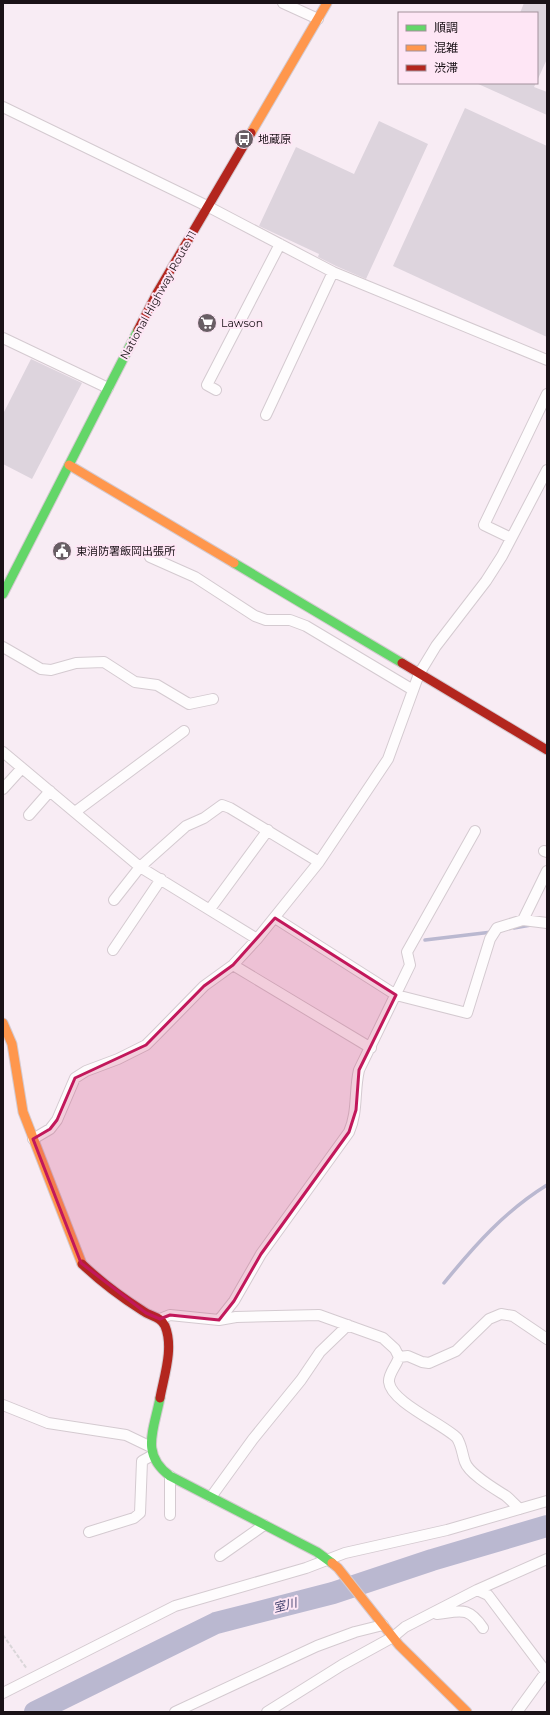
<svg xmlns="http://www.w3.org/2000/svg" width="550" height="1715" viewBox="0 0 550 1715" font-family="Montserrat,'Noto Sans JP',sans-serif">
<style>
.lines{fill:none;stroke-linecap:round;stroke-linejoin:round}
.stream{stroke:#bab8d0;stroke-width:3.5}
.river{stroke:#bab8d0;stroke-width:22}
.building{fill:#ddd4dd}
.street-casing{stroke:#d4cad0;stroke-width:12}
.fast-casing{stroke:#d4cad0;stroke-width:11}
.slow-casing{stroke:#d4cad0;stroke-width:11}
.jam-casing{stroke:#d4cad0;stroke-width:11}
.path{stroke:#dad6d9;stroke-width:2;stroke-dasharray:4 2;stroke-linecap:butt}
.street{stroke:#fefcfd;stroke-width:10}
.fast{stroke:#63d668;stroke-width:9}
.slow{stroke:#ff974d;stroke-width:9}
.jam{stroke:#b3261e;stroke-width:9}
.marked{fill:#c2185b;fill-opacity:0.2;stroke:#c2185b;stroke-width:3;stroke-linejoin:round}
.labels{text-anchor:middle;dominant-baseline:central;stroke-width:4;stroke-linejoin:round;paint-order:stroke}
.poi-label{font-size:11px;fill:#1a1217;stroke:#fee6f5;text-anchor:start}
.street-label{font-size:11px;fill:#1a1217;stroke:#fee6f5}
.water-label{font-size:12px;font-style:italic;fill:#3f3f6c;stroke:#fee6f5}
</style>
<rect width="100%" height="100%" fill="#f8ecf4"/>
<g class="lines">
<path class="stream" d="M514 928 531 925
M425 940 492 932
M444 1283C475 1245 505 1211 547 1185"/>
<path class="river" d="M35 1712 216 1623 333 1593 432 1560 547 1526"/>
</g>
<path class="building" d="M524 3H547V59L537 81V13H520Z
M476 83H536L534 87 547 92V115Z
M465 108 547 146V337L393 266Z
M379 121 428 144 366 279 336 266 318 257 319 254 259 226 296 147 354 174Z
M31 359 82 383 32 479 3 464V414Z"/>
<g class="lines">
<g class="street-casing">
<path id="street" d="M283 3 318 19
M3 107 207 206 333 272 547 360
M3 338 108 388
M216 390 207 385 280 244
M266 415 333 272
M511 538 484 525 547 394
M150 557 195 577 255 616 266 620H290L306 626 413 690
M3 647 41 669 51 670 76 663 104 662 135 682 157 685 189 704 213 699
M3 752 140 867 257 939
M3 789 22 768
M75 812 184 731
M29 815 50 791
M544 851 547 852
M114 900 140 867 186 826 204 818 222 805 230 808 319 862
M210 909 268 830
M275 918 396 995 467 1013 490 939 497 928 523 920 547 923
M523 920 547 871
M113 950 161 879
M233 965 371 1048
M33 1139 50 1129 57 1120 75 1078 86 1071 118 1059 146 1045 158 1033 204 986 233 965 257 939 319 862 388 759 419 674 436 646 486 581 502 556 547 470
M160 1319 170 1315 219 1320 236 1317 319 1315 383 1338 395 1349 399 1357 408 1356 422 1362 429 1363 456 1351 489 1319 501 1314 513 1316 547 1339
M219 1320 234 1301 261 1254 349 1132C358 1112 354 1091 359 1070L410 965 407 952 475 831
M399 1357C397 1365 388 1374 389 1382 391 1402 443 1424 457 1438 462 1446 462 1454 465 1462 469 1474 495 1489 506 1496 511 1500 515 1505 520 1509
M3 1405 48 1423 126 1435 151 1447
M170 1476V1515
M211 1497 253 1439 301 1380 320 1352 348 1325
M89 1532 134 1518 140 1513 142 1461 151 1456
M220 1556 264 1525
M477 1590 488 1595 546 1672 517 1712
M437 1614C461 1611 468 1606 483 1628
M3 1693 175 1606 306 1568 345 1553 447 1530 547 1501
M175 1712 317 1646 355 1632 383 1625
M267 1712 342 1665 393 1637 405 1627 477 1590 547 1559"/>
</g>
<g class="fast-casing">
<path id="fast" d="M234 563 402 663
M3 594 138 330
M160 1398C154 1430 140 1454 170 1476L317 1552 332 1563"/>
</g>
<g class="slow-casing">
<path id="slow" d="M251 133 327 3
M69 465 234 563
M3 1023 12 1044 23 1112 82 1264
M332 1563 338 1568 399 1645 467 1712"/>
</g>
<g class="jam-casing">
<path id="jam" d="M138 330 157 293 251 133
M402 663 547 750
M82 1264C101 1282 121 1297 143 1311 151 1317 160 1316 165 1326 174 1348 164 1376 160 1398"/>
</g>
<path class="path" d="M3 1635 27 1669"/>
<use href="#street" class="street"/>
<use href="#fast" class="fast"/>
<use href="#slow" class="slow"/>
<use href="#jam" class="jam"/>
</g>
<path class="marked" d="M275 918 396 995 359 1070 356 1110 349 1132 261 1254 234 1301 219 1320 170 1315 160 1319 146 1313 81 1263 33 1139 50 1129 57 1120 75 1078 146 1045 204 986 233 965Z"/>
<defs>
<g id="bus-disc" transform="scale(1)"><circle r="9.5" fill="#685e64" stroke="#fee6f5"/><path d="M-5-6H5V4H4V6H2V4H-2V6H-4V4H-5ZM-3.5-4V0h7V-4ZM-3.5 1.2v1.5H-2V1.2ZM2 1.2v1.5H3.5V1.2Z" fill="#fff"/></g>
<g id="supermarket-disc" transform="scale(1)"><circle r="9.5" fill="#685e64" stroke="#fee6f5"/><path d="M-6-5.5h2.5l.6 2H6L4.5 2H-2.5L-4.4-4H-6ZM-1.5 3.2a1.3 1.3 0 1 0 .1 0ZM3 3.2a1.3 1.3 0 1 0 .1 0Z" fill="#fff"/></g>
<g id="civic-disc" transform="scale(1)"><circle r="9.5" fill="#685e64" stroke="#fee6f5"/><path d="M-.6-6.5H3V-4.5H.6V-3L4-1V1h2V6H-6V1h2V-1L-.6-3ZM-1.2 2.5V6h2.4V2.5Z" fill="#fff"/></g>
</defs>
<g fill-rule="evenodd">
<use href="#bus-disc" x="244" y="139"/>
<use href="#supermarket-disc" x="207" y="323"/>
<use href="#civic-disc" x="62" y="551"/>
</g>
<g class="labels">
<g class="poi-label">
<text x="258" y="139">地蔵原</text>
<text x="221" y="323">Lawson</text>
<text x="76" y="551">東消防署飯岡出張所</text>
</g>
<g class="street-label">
<text transform="translate(158 295) rotate(-61)">National Highway Route 11</text>
</g>
<g class="water-label">
<text transform="translate(285 1605) rotate(-14)">室川</text>
</g>
</g>
<rect width="550" height="1715" fill="none" stroke="#1a1217" stroke-width="8"/>
<rect x="398" y="12" width="140" height="72" fill="#fee6f5" stroke="#a3919c"/>
<rect x="406" y="25" width="20" height="6" fill="#63d668" stroke="#a3919c"/>
<text x="434" y="32" font-size="12" fill="#1a1217">順調</text>
<rect x="406" y="45" width="20" height="6" fill="#ff974d" stroke="#a3919c"/>
<text x="434" y="52" font-size="12" fill="#1a1217">混雑</text>
<rect x="406" y="65" width="20" height="6" fill="#b3261e" stroke="#a3919c"/>
<text x="434" y="72" font-size="12" fill="#1a1217">渋滞</text>
</svg>
